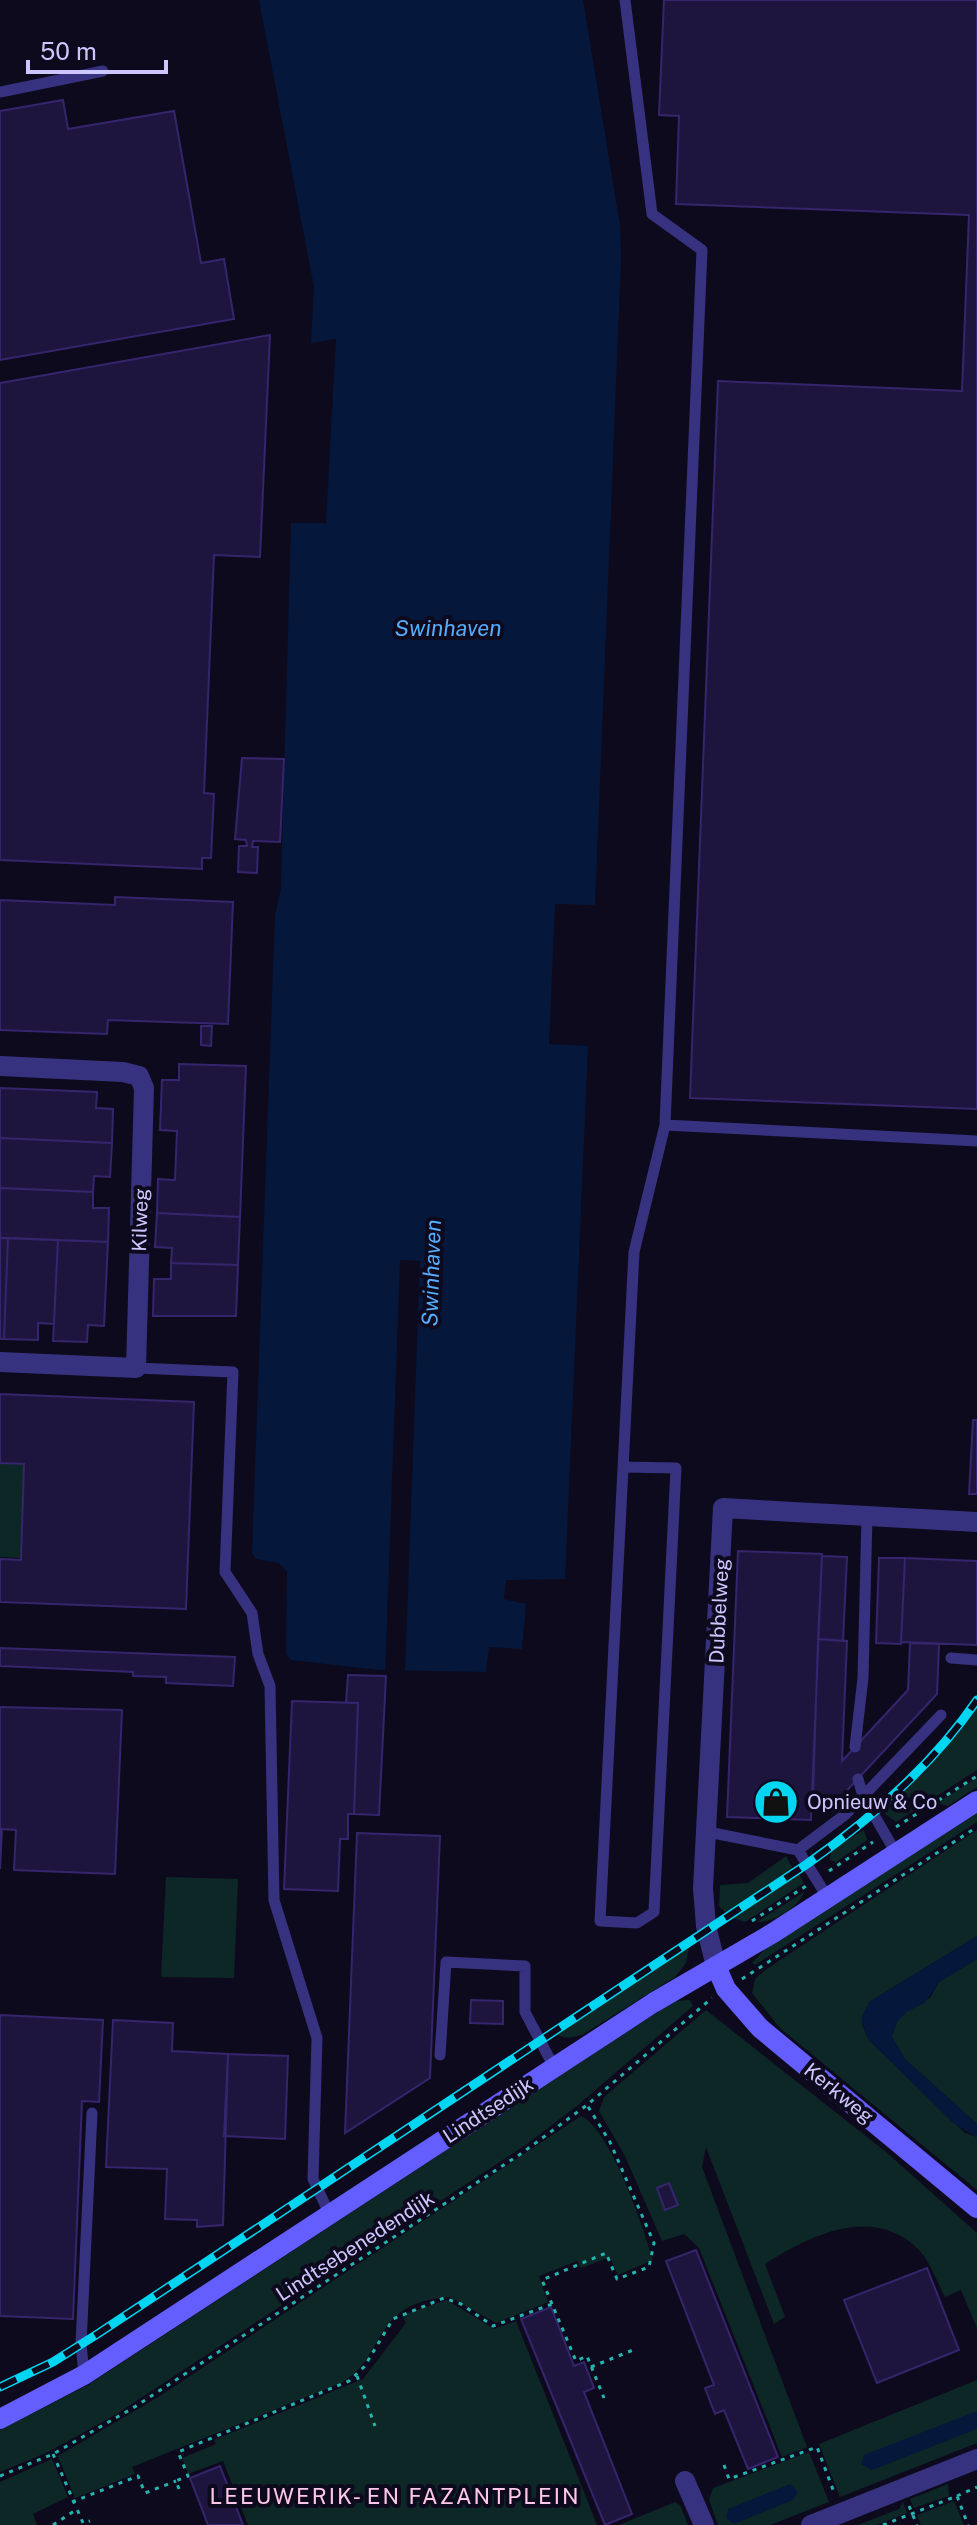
<svg xmlns="http://www.w3.org/2000/svg" width="977" height="2525" viewBox="0 0 977 2525" font-family="'Public Sans',sans-serif">
<style>
.green{fill:#0d2727}
.water{fill:#05183b}
.pier{fill:#0e0a1d}
.building{fill:#1e153f;stroke:#35256d;stroke-width:2}
.lines{fill:none;stroke-linecap:round;stroke-linejoin:round}
.path{stroke:#24b5ae;stroke-width:3;stroke-dasharray:4 6;stroke-linecap:butt}
.service{stroke:#363280;stroke-width:11}
.minor{stroke:#363280;stroke-width:20}
.tertiary{stroke:#363280;stroke-width:20}
.secondary{stroke:#645dff;stroke-width:20}
.rail-casing{stroke:#00d6f1;stroke-width:9}
.rail{stroke:#0e0a1d;stroke-width:6;stroke-dasharray:18;stroke-linecap:butt}
.labels{text-anchor:middle;dominant-baseline:central;stroke-width:8;stroke-linejoin:round;paint-order:stroke}
.street-label{font-size:20px;fill:#cec6ff;stroke:#0e0a1d}
.poi-label{font-size:20px;fill:#cec6ff;stroke:#0e0a1d;text-anchor:start}
.water-label{font-size:22px;font-style:italic;fill:#54adff;stroke:#0e0a1d}
.neighbourhood-label{font-size:22px;letter-spacing:2px;fill:#ffc8ea;stroke:#0e0a1d}
</style>
<rect width="100%" height="100%" fill="#0e0a1d"/>
<path class="green" d="M0 1463 24 1464 21 1558 0 1557Z
M977 1708V1770L896 1822 884 1813 885 1808 925 1771Z
M977 1778V1787L948 1806 937 1803Z
M977 1813V1822L755 1965 752 1963 765 1949Z
M864 1830 867 1840 836 1862 830 1860 831 1850Z
M977 1830V1936L869 2002 862 2024 868 2039 965 2133 977 2137V2190L780 2028 752 1993 755 1979 765 1970Z
M786 1856 793 1869 726 1913 719 1906 720 1885 748 1883Z
M798 1873 804 1883 745 1922 733 1918Z
M166 1877 238 1879 234 1978 161 1977Z
M804 1892C799 1907 772 1923 757 1922Z
M689 1947 686 1963 675 1977 582 2035 567 2038 557 2035Z
M977 1959V2124L905 2059 892 2037 897 2021 906 2012 930 1998 939 1982Z
M690 2000 693 2006 578 2105 527 2144 115 2415 48 2452 0 2472V2430L88 2385 644 2021 676 2001Z
M706 2010 886 2152 977 2233V2328L961 2290 945 2297C937 2282 930 2261 918 2249 872 2204 809 2236 765 2264L785 2317 774 2324 706 2147 702 2167 807 2447 782 2457 699 2248 684 2234 662 2241 625 2156 599 2111 604 2097Z
M581 2116C611 2130 643 2227 653 2260L618 2275 610 2257 581 2268 577 2261 539 2276 548 2302 496 2323 450 2297C370 2302 388 2356 341 2383L132 2467 135 2474 75 2498 58 2456 160 2396Z
M447 2300 494 2329 516 2321 597 2525H248L223 2461 188 2474 182 2458 216 2444 214 2440 363 2379 406 2323 402 2315Z
M977 2380V2443L840 2497 819 2444Z
M809 2452 829 2502 770 2525H718L709 2500 713 2488Z
M52 2459 68 2497 33 2514 37 2525H0V2482Z
M948 2484 949 2496 914 2508 910 2499Z
M954 2501 964 2525H921L917 2515Z
M675 2502 680 2505 688 2525H619Z
M903 2502 907 2513 877 2525H858L899 2509Z"/>
<path class="water" d="M259 0H583L620 226 621 259 595 905 555 904 549 1044 588 1046 565 1579 506 1580 504 1599 526 1604 522 1649 489 1647 486 1672 379 1670 291 1660 286 1654 287 1572 279 1563 256 1559 252 1553 275 915 281 888 291 523H326L336 339 311 343 314 287Z
M977 1936V1959L939 1982 925 2003 906 2012 897 2022 892 2037 905 2059 977 2124V2137L953 2123 868 2039 861 2018 869 2002Z
M977 2411V2429L880 2467 871 2470 861 2464 864 2455Z
M790 2484 798 2492 793 2500 734 2524 726 2518 728 2509Z"/>
<path class="pier" d="M400 1260 420 1261 405 1674H385Z"/>
<path class="building" d="M664 0H977V1109L690 1098 718 381 962 391 969 215 676 204 679 116 659 115Z
M63 100 68 129 174 111 201 263 224 259 234 319 0 360V111Z
M270 335 260 557 214 555 204 793 214 794 211 858H202V869L0 860V383Z
M242 758 284 759 280 842 253 841 252 847H258L257 873 238 872 239 846H247L246 840 235 839Z
M115 897 233 902 228 1024 108 1020 107 1034 0 1030V900L115 905Z
M201 1026H212L211 1046 201 1045Z
M179 1064 246 1066 240 1217 157 1213 158 1179 175 1180 177 1131 160 1130 162 1080H179Z
M0 1088 97 1092 96 1108 113 1109 112 1143 0 1138Z
M0 1138 112 1143 110 1177 94 1176 93 1192 0 1188Z
M0 1188 93 1192V1208H109L108 1242 0 1238Z
M157 1213 240 1217 238 1265 171 1263 172 1248 155 1247Z
M0 1238H8L4 1339H0Z
M8 1238 58 1240 54 1324 38 1323V1340L4 1339Z
M58 1240 108 1242 104 1326 88 1325 87 1342 53 1341Z
M171 1263 238 1265 236 1316H153L154 1279H171Z
M0 1394 194 1402 186 1609 0 1602V1559L21 1560 24 1464 0 1463Z
M973 1420H977V1494H969Z
M738 1551 822 1554 811 1820 727 1817Z
M822 1556 847 1557 843 1641 818 1639Z
M879 1558H905L901 1644 876 1643Z
M905 1558 977 1561V1645L901 1642Z
M818 1639 847 1641 842 1761 908 1690 910 1643 939 1644 937 1694 840 1798 813 1797Z
M0 1648 235 1657 233 1686 166 1683V1677L133 1676V1672L0 1666Z
M348 1675 386 1676 379 1815 354 1814 358 1703H346Z
M292 1701 358 1703 354 1814H348V1839H340L338 1891 284 1889Z
M0 1707 122 1710 115 1874 14 1870 16 1830 2 1829 0 1869Z
M357 1833 440 1836 430 2078 345 2133Z
M471 2000 503 2001V2024L470 2023Z
M0 2015 103 2020 99 2102 82 2101 73 2319 0 2316Z
M113 2020 173 2023 172 2051 228 2054 223 2225 197 2227V2220L165 2219 167 2169 106 2167Z
M228 2054 288 2056 285 2139 224 2136Z
M669 2183 678 2205 665 2210 657 2188Z
M696 2250 778 2457 748 2469 724 2410 715 2414 705 2388 714 2385 666 2261Z
M927 2268 959 2350 877 2383 844 2300Z
M551 2307 574 2366 584 2362 594 2388 584 2392 632 2514 605 2525 521 2319Z
M220 2466 243 2525H208L190 2478Z"/>
<g class="lines">
<path class="path" d="M896 1827 977 1776
M829 1871 873 1842
M752 1921 806 1886
M742 1979 977 1827
M552 2304 542 2280 606 2253 617 2279 649 2267 654 2243 610 2142 587 2105
M591 2367 633 2350
M357 2376 375 2426
M53 2454 77 2509
M724 2465 729 2479 817 2447 835 2495
M0 2476 53 2454 133 2408 522 2153 587 2105 712 1998
M179 2489 176 2481 188 2476 178 2452 349 2381 364 2367 393 2319 444 2298 461 2304 493 2326 552 2304 576 2361 587 2356 604 2398
M957 2496 977 2487
M72 2502 138 2476 145 2493 176 2481
M909 2506 917 2525
M53 2525 77 2509 83 2523 90 2521
M883 2525 957 2496 968 2525"/>
<path class="service" d="M0 92 103 71
M665 1125 977 1141
M136 1368 233 1372 225 1572 252 1613 258 1654 270 1686 274 1900 317 2038 313 2179 330 2215
M623 1467 676 1468 654 1912 637 1923 600 1921 634 1252 665 1125 702 250 652 214 625 0
M951 1658 977 1660
M855 1747 863 1678 867 1516
M858 1779 863 1796 896 1853
M708 1832 798 1850 828 1898
M798 1850 846 1814 941 1715
M440 2055 446 1962 525 1966V2012L554 2067
M84 2375 81 2344 92 2113"/>
<path class="minor" d="M0 1066 123 1072 139 1076 144 1088 136 1368 0 1362
M716 1966 706 1926 703 1888 723 1508 977 1522
M685 2481 704 2525"/>
<path class="tertiary" d="M811 2525 977 2459"/>
<path class="secondary" d="M716 1966 726 1989 760 2028 977 2208
M0 2419 84 2375 653 2003 773 1933 977 1801"/>
<g class="rail-casing">
<path id="rail" d="M0 2387 53 2362 99 2333 807 1864C871 1819 932 1766 977 1700"/>
</g>
<use href="#rail" class="rail"/>
</g>
<defs>
<g id="shop-disc" transform="scale(2.3)"><circle r="9.5" fill="#00d6f1" stroke="#0e0a1d"/><path d="M-5-2.5h2.3a2.7 3.5 0 0 1 5.4 0H5L5.5 6h-11ZM-1.5-2.5h3a1.5 2.3 0 0 0-3 0Z" fill="#111"/></g>
</defs>
<g fill-rule="evenodd">
<use href="#shop-disc" x="776" y="1802"/>
</g>
<g class="labels">
<g class="street-label">
<text transform="translate(140 1220) rotate(-88)">Kilweg</text>
<text transform="translate(719 1611) rotate(-87)">Dubbelweg</text>
<text transform="translate(839 2093) rotate(39)">Kerkweg</text>
<text transform="translate(488 2110) rotate(-33)">Lindtsedijk</text>
<text transform="translate(355 2246) rotate(-33)">Lindtsebenedendijk</text>
</g>
<g class="poi-label">
<text x="807" y="1802">Opnieuw &amp; Co</text>
</g>
<g class="water-label">
<text x="448" y="628">Swinhaven</text>
<text transform="translate(431 1273) rotate(-88)">Swinhaven</text>
</g>
<g class="neighbourhood-label">
<text x="395" y="2496">LEEUWERIK- EN FAZANTPLEIN</text>
</g>
</g>
<path d="M28 60v12h138v-12" fill="none" stroke="#cec6ff" stroke-width="4"/>
<text x="40" y="60" font-size="24" fill="#cec6ff" stroke="#0e0a1d" stroke-width="6" paint-order="stroke">50 m</text>
</svg>
